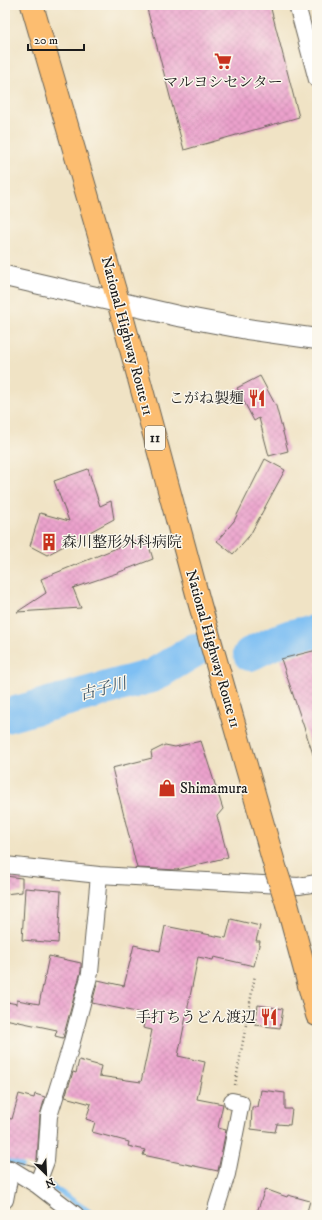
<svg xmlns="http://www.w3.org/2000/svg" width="322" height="1220" viewBox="0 0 322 1220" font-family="'IM FELL DW Pica','Noto Serif JP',serif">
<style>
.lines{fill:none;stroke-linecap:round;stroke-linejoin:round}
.stream{stroke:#7ebff3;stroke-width:5.5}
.river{stroke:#7ebff3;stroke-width:34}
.building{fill:url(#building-cross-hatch)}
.minor-casing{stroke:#666257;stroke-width:18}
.tertiary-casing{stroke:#666257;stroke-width:22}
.trunk-casing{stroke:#666257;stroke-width:24}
.path{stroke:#666257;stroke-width:2.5;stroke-dasharray:1 3;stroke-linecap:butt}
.minor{stroke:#fff;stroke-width:16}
.tertiary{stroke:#fff;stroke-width:20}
.trunk{stroke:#fcbd6f;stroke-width:22}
.trunk-bridge-casing{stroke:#666257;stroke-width:24;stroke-linecap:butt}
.trunk-bridge{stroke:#fcbd6f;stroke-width:22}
.labels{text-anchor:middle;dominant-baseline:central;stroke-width:3;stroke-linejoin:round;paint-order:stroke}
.shield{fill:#fbf7ec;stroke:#5f5e5a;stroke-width:1}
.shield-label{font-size:14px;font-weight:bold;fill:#1c1c1c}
.poi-label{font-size:15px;fill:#1c1c1c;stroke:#fbf7ec;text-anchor:end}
.street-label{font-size:15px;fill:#1c1c1c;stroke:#fbf7ec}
.water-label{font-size:16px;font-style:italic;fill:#3e5567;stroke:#fbf7ec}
</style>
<defs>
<pattern id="building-cross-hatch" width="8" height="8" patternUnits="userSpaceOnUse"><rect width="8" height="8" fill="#eba1cc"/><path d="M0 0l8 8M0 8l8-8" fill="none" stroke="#c98aaf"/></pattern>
</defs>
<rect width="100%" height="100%" fill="#fbf7ec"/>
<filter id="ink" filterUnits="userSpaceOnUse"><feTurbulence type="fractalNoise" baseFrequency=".025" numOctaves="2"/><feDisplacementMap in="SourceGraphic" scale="8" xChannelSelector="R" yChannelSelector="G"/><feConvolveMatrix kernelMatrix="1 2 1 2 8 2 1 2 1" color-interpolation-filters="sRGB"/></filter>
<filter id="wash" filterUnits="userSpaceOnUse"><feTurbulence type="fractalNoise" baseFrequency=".012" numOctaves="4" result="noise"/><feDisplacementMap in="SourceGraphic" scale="16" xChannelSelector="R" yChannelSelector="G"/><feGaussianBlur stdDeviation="0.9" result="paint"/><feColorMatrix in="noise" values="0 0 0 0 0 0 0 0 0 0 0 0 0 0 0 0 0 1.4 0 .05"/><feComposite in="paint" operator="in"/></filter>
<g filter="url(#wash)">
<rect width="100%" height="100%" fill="#f0e3c5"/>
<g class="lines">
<path class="stream" d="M5 1160 15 1162 21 1166
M50 1185 94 1215"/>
<path class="river" d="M250 654C275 642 289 634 317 632
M5 716 152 676 195 650"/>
</g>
<g id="blocks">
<path class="building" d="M146 5H270L299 117 184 150Z
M260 376 276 406 288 451 269 456 259 418 254 421 237 388Z
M265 459 285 470 250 535 233 554 217 541 234 521Z
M88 469 100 506 111 501 114 519 47 555 30 546 40 513 69 521 54 481Z
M146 536 153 559 117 573 73 588 81 608 17 612 46 593 41 579Z
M317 650V756L314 757 281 659Z
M201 741 223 809 217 816 228 857 177 870 137 868 112 768 152 758 151 752 165 745 175 747Z
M5 876 22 878V892L5 894Z
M25 888 61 891 58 943 22 940Z
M231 919 260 926 256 941H260L254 966 214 957 213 960 198 957 178 1056 205 1062 197 1099 223 1104 218 1128 226 1130 218 1171 143 1155 145 1150 128 1146 129 1142 92 1132 95 1122 86 1119 91 1104 65 1097 73 1072 76 1073 79 1060 101 1066 99 1076 141 1082 152 1030 143 1028 146 1014 92 1003 98 980 124 986 134 945 160 951 165 926 226 938Z
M49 956 81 963V971L63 1038 55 1036 57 1030 5 1019 7 1002 17 1004V1000L39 1004Z
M258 1005 283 1009 280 1028 255 1025Z
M261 1090 285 1093V1109H292L290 1125 277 1124 275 1132 251 1129 252 1107H258Z
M19 1094 34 1098 35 1094 45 1097 40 1115 37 1159 34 1166 5 1158V1118L12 1119Z
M265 1189 287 1197 288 1195 310 1201 306 1215H256Z"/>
</g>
</g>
<g filter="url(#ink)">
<use href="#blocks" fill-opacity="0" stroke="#666257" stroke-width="1"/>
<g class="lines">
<g class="minor-casing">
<path id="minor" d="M297 5 317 80
M5 865 99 875 299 886 317 883
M37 1185 76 1215
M5 1200 11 1169 37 1185 46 1161 49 1116 70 1049 90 973 99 875
M214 1215 227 1174 241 1103 232 1101"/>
</g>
<g class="tertiary-casing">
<path id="tertiary" d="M5 276 178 316 247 329 317 339"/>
</g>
<g class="trunk-casing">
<path id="trunk" d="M32 5 118 301 200 605 276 870
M287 904 317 1015"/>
</g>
<path class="path" d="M235 1085 255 975"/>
<use href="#minor" class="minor"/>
<use href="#tertiary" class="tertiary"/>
<use href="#trunk" class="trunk"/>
<g class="trunk-bridge-casing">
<path id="trunk-bridge" d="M276 870 287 904"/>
</g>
<use href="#trunk-bridge" class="trunk-bridge"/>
</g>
</g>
<defs>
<g id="supermarket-bare" transform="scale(1.38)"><path d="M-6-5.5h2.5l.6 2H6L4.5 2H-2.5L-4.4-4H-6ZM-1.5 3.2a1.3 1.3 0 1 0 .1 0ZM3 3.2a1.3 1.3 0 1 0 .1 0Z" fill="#c8321e" stroke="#fbf7ec" stroke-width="2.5" paint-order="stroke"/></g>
<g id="restaurant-bare" transform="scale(1.38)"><path d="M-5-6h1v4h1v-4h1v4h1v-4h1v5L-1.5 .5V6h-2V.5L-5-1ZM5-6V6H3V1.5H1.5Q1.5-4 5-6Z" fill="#c8321e" stroke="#fbf7ec" stroke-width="2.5" paint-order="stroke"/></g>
<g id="building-bare" transform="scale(1.38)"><path d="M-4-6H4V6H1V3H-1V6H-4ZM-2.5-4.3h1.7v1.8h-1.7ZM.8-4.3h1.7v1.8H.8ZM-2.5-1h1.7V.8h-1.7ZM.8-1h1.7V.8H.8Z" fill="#c8321e" stroke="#fbf7ec" stroke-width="2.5" paint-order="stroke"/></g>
<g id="shop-bare" transform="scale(1.38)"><path d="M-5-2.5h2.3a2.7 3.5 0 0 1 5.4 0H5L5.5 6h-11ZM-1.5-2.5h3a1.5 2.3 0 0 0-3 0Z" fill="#c8321e" stroke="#fbf7ec" stroke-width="2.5" paint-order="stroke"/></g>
</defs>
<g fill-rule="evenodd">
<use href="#supermarket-bare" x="223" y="61"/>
<use href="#restaurant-bare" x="257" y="398"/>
<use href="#building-bare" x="49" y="542"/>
<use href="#shop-bare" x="167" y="788"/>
<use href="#restaurant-bare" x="269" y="1017"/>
</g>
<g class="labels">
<rect class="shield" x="145" y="426" width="20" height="24" rx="3"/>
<g class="shield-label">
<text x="155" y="438">11</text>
</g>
<g class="poi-label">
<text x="223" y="82" text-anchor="middle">マルヨシセンター</text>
<text x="244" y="398">こがね製麺</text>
<text x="62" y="542" text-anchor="start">森川整形外科病院</text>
<text x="180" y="788" text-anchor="start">Shimamura</text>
<text x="256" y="1017">手打ちうどん渡辺</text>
</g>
<g class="street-label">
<text transform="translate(127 336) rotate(75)">National Highway Route 11</text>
<text transform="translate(213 649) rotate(74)">National Highway Route 11</text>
</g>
<g class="water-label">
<text transform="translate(103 689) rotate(-15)">古子川</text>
</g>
</g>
<rect width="322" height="1220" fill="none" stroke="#fbf7ec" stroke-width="20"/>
<g transform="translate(46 1174) rotate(156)" stroke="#fbf7ec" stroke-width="3" paint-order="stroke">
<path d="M0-3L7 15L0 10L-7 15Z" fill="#1c1c1c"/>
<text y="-6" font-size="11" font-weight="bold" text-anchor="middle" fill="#1c1c1c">N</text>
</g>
<path d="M28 44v6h56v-6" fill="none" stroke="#1c1c1c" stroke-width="2"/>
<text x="34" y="44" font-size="12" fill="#1c1c1c" stroke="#fbf7ec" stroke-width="3" paint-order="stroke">20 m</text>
</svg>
